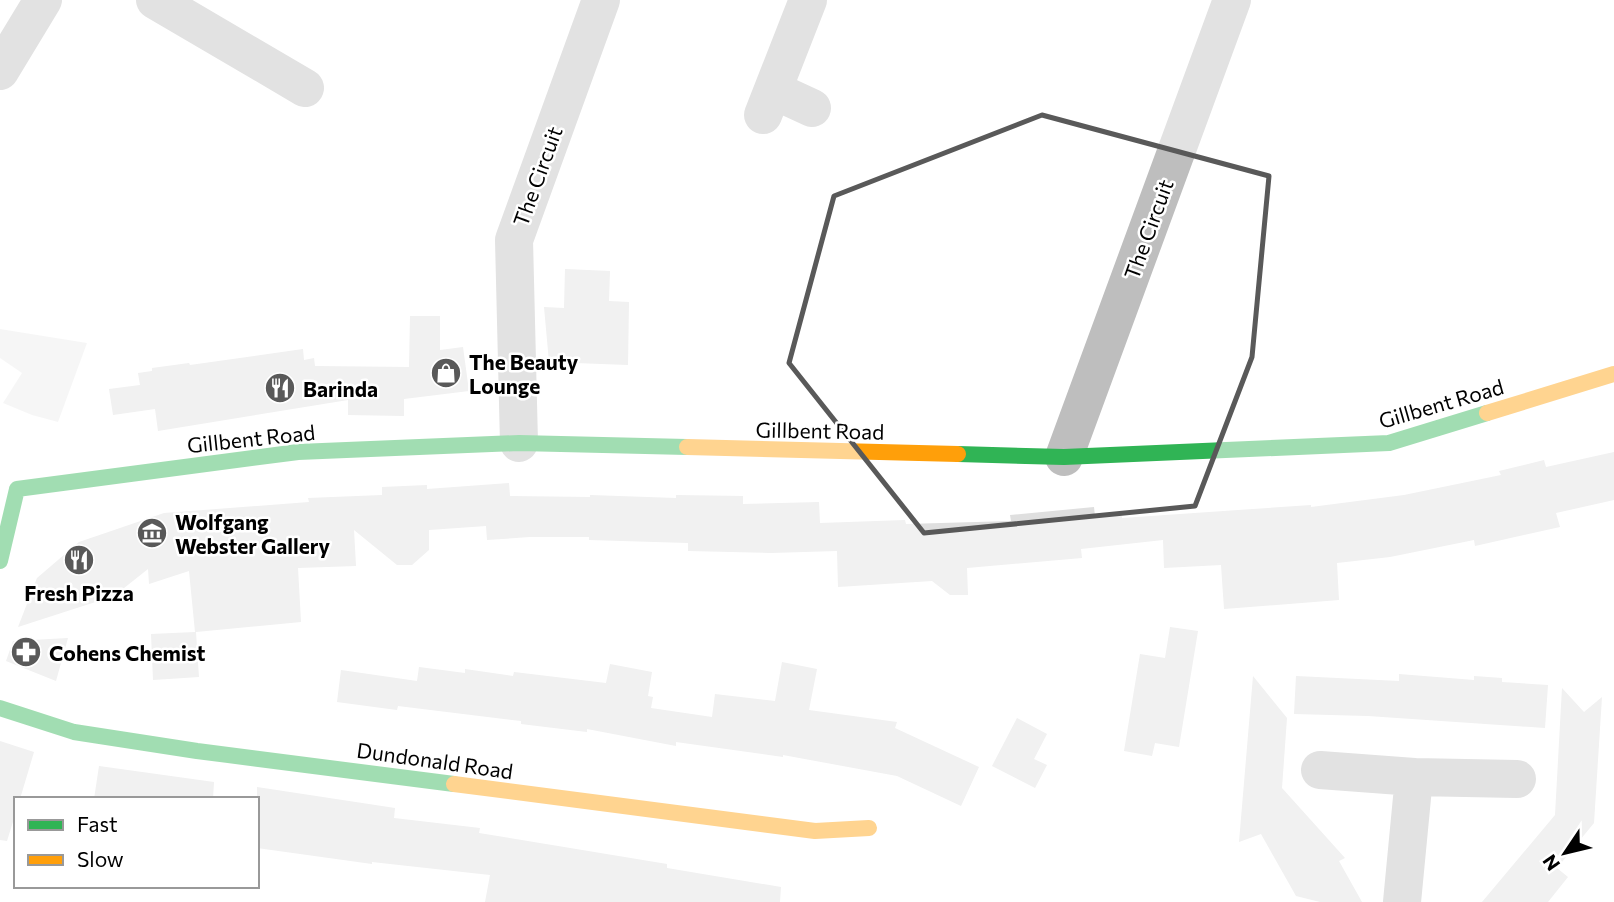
<svg xmlns="http://www.w3.org/2000/svg" width="1614" height="902" viewBox="0 0 1614 902" font-family="Commissioner,sans-serif">
<style>
.green{fill:#ececec}
.building{fill:#dfdfdf}
.lines{fill:none;stroke-linecap:round;stroke-linejoin:round}
.street{stroke:#bebebe;stroke-width:38}
.fast{stroke:#30b455;stroke-width:16}
.slow{stroke:#ff9f0a;stroke-width:16}
.marked{fill:none;stroke:#595959;stroke-width:5;stroke-linejoin:round}
.labels{text-anchor:middle;dominant-baseline:central;stroke-width:5;stroke-linejoin:round;paint-order:stroke}
.street-label{font-size:21px;fill:#000;stroke:#fff}
.poi-label{font-size:21px;font-weight:bold;fill:#000;stroke:#fff;text-anchor:start}
</style>
<rect width="100%" height="100%" fill="#fff"/>
<path class="green" d="M0 329 87 343 58 422 32 415 3 403 22 373 0 358Z"/>
<path class="building" d="M565 269 610 271 609 301 629 302 628 365 549 362 544 307 564 308Z
M410 316H440V350L463 347 469 391 404 399V416L348 415V400L158 431 155 409 113 415 109 389 140 385 138 373 152 371V368L189 363 190 365 303 349 304 360 314 358 315 366 409 367Z
M1614 452V500L1556 513 1560 527 1475 546 1474 540 1390 557 1337 563 1339 600 1224 609 1221 565 1164 568 1163 540 1081 549 1082 558 967 568 968 595H950L932 581 838 587 837 551 771 553 688 551V543L589 540V537H530L487 540 486 526 429 530V550L412 565H397L354 530 356 566 298 568 301 622 196 632 199 677 153 680 151 634 195 632 189 571 149 584 148 569 114 596 18 627 37 578 79 542 164 513 309 502 308 498 382 495V487L427 485V489L509 483 510 496 590 497V495L676 498V495L743 496V504L819 502 820 523 905 520 906 524 1011 521 1010 515 1094 507 1095 516 1121 512 1122 518 1311 505V507L1404 495 1501 475 1499 471 1544 460 1546 467Z
M1170 627 1198 631 1179 747 1155 743 1152 756 1124 751 1140 654 1165 658Z
M68 638 56 681 6 661 13 641Z
M782 662 817 669 809 710 897 722 895 728 979 767 961 806 897 776 783 755V757L676 742V746L587 729V732L521 724V721L398 706 397 710 337 702 341 670 417 681 419 667 465 673V669L513 676 514 672 606 683 610 664 652 672 648 696 653 697 651 708 712 717 715 694 775 701Z
M1399 674 1474 680V676L1502 678V682L1548 685 1545 728 1368 716 1294 714 1296 676 1399 681Z
M1253 676 1287 718 1282 788 1345 858 1339 861 1362 902H1320L1296 896 1261 834 1239 842Z
M1562 688 1584 712 1602 697 1594 823 1557 868 1568 877 1548 902H1482L1555 815Z
M1017 718 1047 734 1034 759 1047 765 1035 788 992 766Z
M0 741 34 752 20 799H16V812L7 841 0 840Z
M99 766 214 782 213 799H94Z
M257 787 395 808 394 818 480 828 479 833 667 864V868L781 887 780 902H485L490 875 372 862V864L257 848Z"/>
<g class="lines">
<path class="street" d="M155 0 305 88
M0 71 43 0
M773 90 812 108
M763 115 808 0
M519 443 514 240 601 0
M1064 457 1232 0
M1320 770 1414 777 1517 779
M1402 902 1414 777"/>
<path class="fast" d="M958 454 1064 457 1389 443 1487 413
M17 489 298 452 519 443 687 447
M0 561 17 489
M0 708 74 732 197 751 454 784"/>
<path class="slow" d="M1487 413 1614 374
M687 447 958 454
M454 784 815 831 869 828"/>
</g>
<path d="M0 0H1614V902H0ZM1042 115 1269 176 1252 357 1195 506 924 533 789 363 834 196Z" fill="#fff" fill-opacity=".55" fill-rule="evenodd"/>
<path class="marked" d="M1042 115 1269 176 1252 357 1195 506 924 533 789 363 834 196Z"/>
<defs>
<g id="shop-disc" transform="scale(1.575)"><circle r="9.5" fill="#595959" stroke="#fff"/><path d="M-5-2.5h2.3a2.7 3.5 0 0 1 5.4 0H5L5.5 6h-11ZM-1.5-2.5h3a1.5 2.3 0 0 0-3 0Z" fill="#fff"/></g>
<g id="restaurant-disc" transform="scale(1.575)"><circle r="9.5" fill="#595959" stroke="#fff"/><path d="M-5-6h1v4h1v-4h1v4h1v-4h1v5L-1.5 .5V6h-2V.5L-5-1ZM5-6V6H3V1.5H1.5Q1.5-4 5-6Z" fill="#fff"/></g>
<g id="museum-disc" transform="scale(1.575)"><circle r="9.5" fill="#595959" stroke="#fff"/><path d="M0-6L6-3V-2H-6V-3ZM-5-1h2V3h-2ZM-1-1h2V3h-2ZM3-1h2V3H3ZM-6 4H6V6H-6Z" fill="#fff"/></g>
<g id="pharmacy-disc" transform="scale(1.575)"><circle r="9.5" fill="#595959" stroke="#fff"/><path d="M-2-6h4v4h4v4h-4v4h-4v-4h-4v-4h4Z" fill="#fff"/></g>
</defs>
<g fill-rule="evenodd">
<use href="#shop-disc" x="446" y="373"/>
<use href="#restaurant-disc" x="280" y="388"/>
<use href="#museum-disc" x="152" y="533"/>
<use href="#restaurant-disc" x="79" y="560"/>
<use href="#pharmacy-disc" x="26" y="652"/>
</g>
<g class="labels">
<g class="street-label">
<text transform="translate(537 176) rotate(-70)">The Circuit</text>
<text transform="translate(1148 229) rotate(-70)">The Circuit</text>
<text transform="translate(1441 403) rotate(-16)">Gillbent Road</text>
<text transform="translate(820 430) rotate(1)">Gillbent Road</text>
<text transform="translate(251 438) rotate(-6)">Gillbent Road</text>
<text transform="translate(435 760) rotate(8)">Dundonald Road</text>
</g>
<g class="poi-label">
<text x="469" y="361">The Beauty<tspan x="469" dy="24">Lounge</tspan></text>
<text x="303" y="388">Barinda</text>
<text x="175" y="521">Wolfgang<tspan x="175" dy="24">Webster Gallery</tspan></text>
<text x="79" y="592" text-anchor="middle">Fresh Pizza</text>
<text x="49" y="652">Cohens Chemist</text>
</g>
</g>
<rect x="14" y="797" width="245" height="91" fill="#ffffff" stroke="#999999" stroke-width="2"/>
<rect x="28" y="820" width="35" height="10" fill="#30b455" stroke="#999999" stroke-width="2"/>
<text x="77" y="832" font-size="21" fill="#000000">Fast</text>
<rect x="28" y="855" width="35" height="10" fill="#ff9f0a" stroke="#999999" stroke-width="2"/>
<text x="77" y="867" font-size="21" fill="#000000">Slow</text>
<g transform="translate(1565 853) rotate(235)" stroke="#ffffff" stroke-width="5" paint-order="stroke">
<path d="M0-5L12 26L0 18L-12 26Z" fill="#000000"/>
<text y="-10" font-size="19" font-weight="bold" text-anchor="middle" fill="#000000">N</text>
</g>
</svg>
